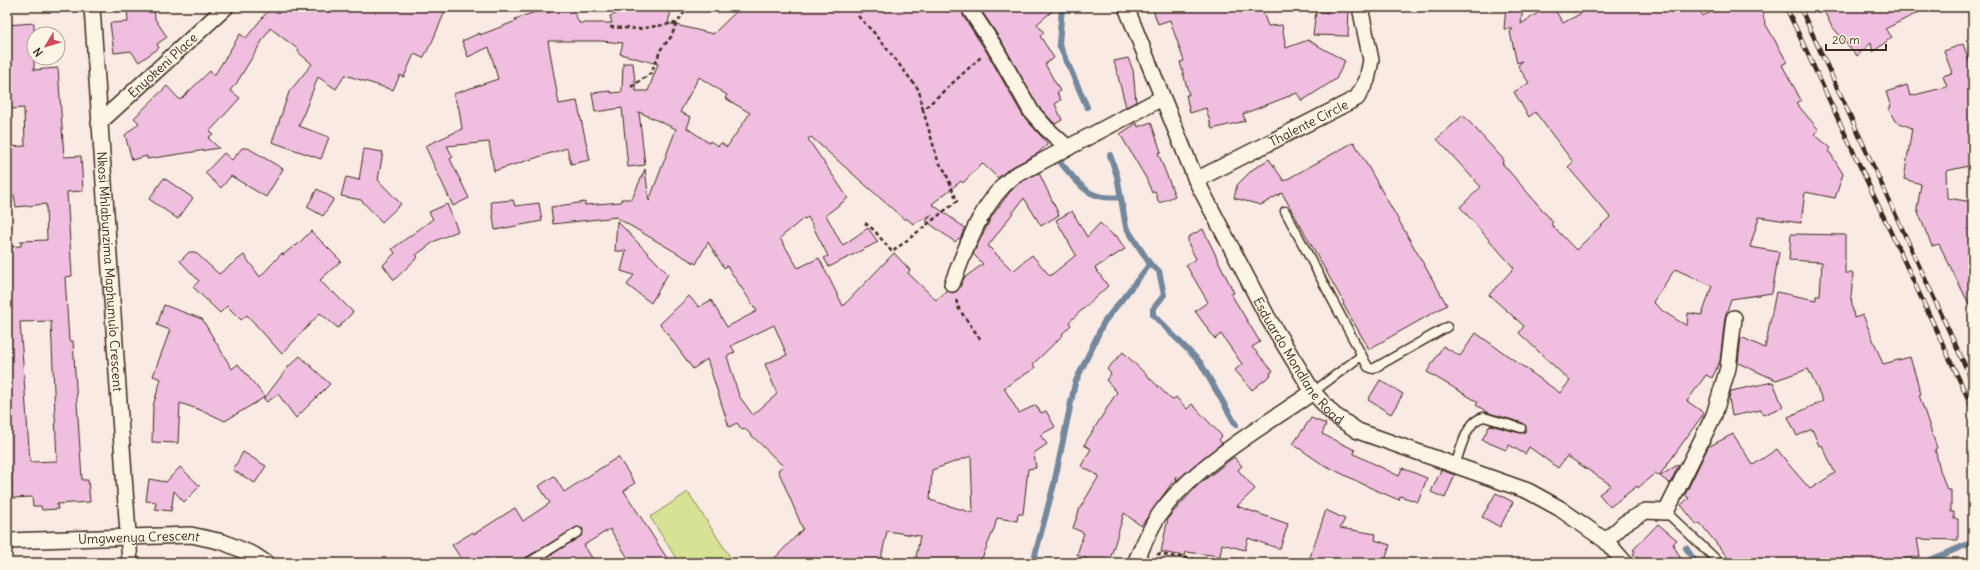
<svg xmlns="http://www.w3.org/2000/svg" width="1980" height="570" viewBox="0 0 1980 570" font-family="Delius,sans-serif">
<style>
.grass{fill:#d7e294;stroke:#898659}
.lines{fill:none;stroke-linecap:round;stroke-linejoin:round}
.stream{stroke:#73879d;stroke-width:6}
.building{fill:#f0bfe0;stroke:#3b2a1e;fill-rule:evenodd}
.service-casing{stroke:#3b2a1e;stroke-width:11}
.minor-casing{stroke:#3b2a1e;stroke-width:18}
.path{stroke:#3b2a1e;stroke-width:2.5;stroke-dasharray:4 3;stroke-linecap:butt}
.service{stroke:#fcf5e5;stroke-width:8}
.minor{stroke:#fcf5e5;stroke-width:15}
.rail-casing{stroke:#3b2a1e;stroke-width:4.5}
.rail{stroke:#fcf5e5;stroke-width:3;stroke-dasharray:9;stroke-linecap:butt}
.labels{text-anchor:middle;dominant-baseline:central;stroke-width:3.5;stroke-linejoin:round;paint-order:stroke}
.street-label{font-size:13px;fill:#3b2a1e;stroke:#fcf5e5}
</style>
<rect width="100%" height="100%" fill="#faeae4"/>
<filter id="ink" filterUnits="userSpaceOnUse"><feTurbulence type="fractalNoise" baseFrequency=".025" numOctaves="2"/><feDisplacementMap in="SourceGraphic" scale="8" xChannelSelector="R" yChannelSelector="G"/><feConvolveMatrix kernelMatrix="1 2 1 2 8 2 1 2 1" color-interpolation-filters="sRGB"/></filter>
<g filter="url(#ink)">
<path class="grass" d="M688 492 734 563H679L650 517Z"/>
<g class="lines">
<path class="stream" d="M1062 7 1059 44 1087 107
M1110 155 1117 176 1126 227 1150 264 1159 271 1164 295 1153 309V315L1200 362 1236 425
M1061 163C1080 185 1088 201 1121 197
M1686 548 1696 563
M1033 563 1054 484 1075 383 1104 322 1150 264
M1923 563 1973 542"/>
</g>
<path class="building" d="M154 7 155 19 167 37 157 44 159 48 139 62 131 51 114 53 110 23 128 22 127 8Z
M271 7H447L432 42 423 58 414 54 404 77 400 75 393 90 345 75 336 89 318 77 299 126 329 137 321 159 272 142 289 92 312 64 298 52 299 50 270 28 236 84 230 90 240 98 210 131 213 134 208 138 219 148 147 159V156L132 160 125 135 139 123 134 118 167 86 180 100 210 71 214 76 240 34 246 38Z
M561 7H572L579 23H612L610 16 616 14V7H672L668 23 713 34 741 7H963V16L986 51 1023 116 1048 144 1037 154 1010 168 998 178 982 163 963 183 961 181 932 204 965 228 960 239 959 238 955 242 926 221 933 214 913 224 906 218 905 220 811 137 808 139 848 198 826 215 840 241 843 245 868 228 878 242 829 267 824 258 828 256 808 217 805 219 804 218 780 238 798 268 819 258 843 306 894 253 910 270 908 273 936 300 947 291 953 293 957 291 964 278 983 264 973 254 992 216 1009 193 1019 183 1039 173 1059 215 1041 226 1024 198 988 246 1013 271 1032 255 1050 276 1076 255 1056 220 1072 211 1087 237 1100 223 1114 236 1116 235 1125 249 1095 268 1108 286 1069 322 1071 325 1062 334 1063 335 1033 364 1035 368 1004 388 1019 413 1036 405 1041 413 1046 411 1055 427 1040 435 1047 444 1034 453 1036 468 1028 469 1023 514H1018L1017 521 997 518 994 529 980 563H915L920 536 887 531 880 563H770L803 529 778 470 783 466 745 429 742 430 737 423 729 427 707 359 693 369 660 324 689 296 699 307 711 300 727 327 757 311 727 266 724 268 708 242 696 264 617 218V217L553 224 551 207 585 202V205L621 202V199H632L645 169 649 201 676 129 639 112 645 165 628 167 622 108 595 112 592 93 610 91 611 93 622 92 623 63H633L636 91H648L658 64 620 54 623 43 601 41H548L559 104 577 101 590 160 571 164 567 148 494 171 489 142 447 146 453 157 450 159 469 198 453 206 425 146 462 129 459 109 453 94 498 79 489 47 468 57 462 41 480 33V35L516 21 515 19 546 8 548 13ZM699 77 727 95 725 98 750 113 727 147 721 143 718 146 710 141 709 143 687 128 691 117 680 112ZM774 325 787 355 765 364 777 394 753 415 739 396 727 356 735 352 731 346ZM971 456 973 513 930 500 932 470Z
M979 7H1057L1037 24 1044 33 1040 36 1054 58 1045 64 1060 91 1057 93 1061 100 1055 104 1062 120 1055 124 1038 106 1002 42Z
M1152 7H1261L1268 26 1282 25 1286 48 1308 40 1345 61 1336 79 1302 101 1297 93 1243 114 1245 121 1212 129 1206 108 1190 113 1186 95H1189L1180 62 1184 61 1170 20 1158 24Z
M1328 7H1349L1348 36 1313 35 1316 11 1328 13Z
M1506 7H1523L1521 24 1547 7H1553L1563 23 1593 7H1701L1702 16 1724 7 1726 11 1743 7H1761L1765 23 1787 62 1782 65 1801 100 1796 103 1819 130 1814 134 1831 148 1829 151 1843 174 1835 198 1805 192 1801 223 1759 217 1750 247 1779 252 1772 293 1731 299 1725 317 1720 361 1712 378 1706 375 1687 401 1704 413 1659 476 1655 473 1638 488 1637 486 1610 507 1599 494 1611 485 1567 456 1558 468 1529 447 1525 454 1509 445 1506 450 1482 440 1490 425 1520 433 1525 432 1526 426 1523 423 1489 413 1476 405 1478 402 1427 372 1443 346 1460 356 1476 333 1560 393 1570 381 1519 333 1524 326 1489 295 1514 268 1460 207 1481 187 1437 139 1463 115 1504 160 1502 163 1553 222 1551 224 1576 250 1610 217 1568 167 1573 162 1535 112 1529 117 1514 92 1529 83 1518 66 1522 61 1517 63 1510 32 1513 29H1504ZM1675 269 1712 286 1702 315 1688 313 1687 326 1664 312 1653 302Z
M1822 7H1929L1885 29 1892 37 1873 52 1871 43 1857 56 1831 25Z
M34 23V70L58 68 64 157 81 156 83 191 67 192 72 276 65 277 69 341H73L82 480H88L90 502 57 504 58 509 42 510 41 506H33L32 497 12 498V475H7V247L21 246V241L47 240 46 204 16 207 14 195H10L7 147 25 146 24 108 11 109 7 58V25ZM51 321 57 461 30 462 20 322Z
M1963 44 1973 71V165L1946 171 1947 198 1973 202V312L1939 244 1932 246 1926 232 1917 209 1921 184 1904 179 1912 128 1895 121 1888 108 1891 107 1886 92 1907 85 1910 96 1947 87 1943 76 1952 73 1944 51Z
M1128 58 1133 70 1136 102 1126 107 1114 61Z
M1151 122 1161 152 1158 153 1175 196 1159 203 1155 191 1152 193 1146 178 1120 134 1137 123 1138 127Z
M1354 142 1447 305 1369 349 1343 304 1344 303 1282 193 1261 205 1234 198 1237 185 1252 170 1269 159 1284 181Z
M242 148H248L283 169 266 197 231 176 221 188 205 173 224 153 232 160Z
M364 149 383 152 378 180 401 204 382 222 361 200 341 196 346 177 359 180Z
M164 178 193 198 178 219 149 199Z
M317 189 334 199 323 216 307 207Z
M513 200 515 206 539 203 542 221 495 230 491 202Z
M447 204 458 231 435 241 416 255 418 257 394 280 383 265 395 253 392 249 433 219 429 212Z
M617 221 668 274 651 303 627 285 634 275 621 271 626 251H615Z
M1203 229 1234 293 1231 294 1260 342 1252 347 1273 371 1270 373 1271 375 1252 390 1235 370 1242 364 1221 334 1215 339 1195 311 1208 302 1186 265 1196 259 1188 243V237Z
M311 231 341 261 320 280 332 293 333 292 353 312 338 328 320 313 282 354 247 315 241 320 227 306 220 313 193 287 199 281 180 261 189 252H195L219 274 244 255 260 277 282 253 283 255 295 245 296 246Z
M1791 234 1845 235V273H1853L1851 298 1854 318 1863 315 1883 364 1910 357 1921 394 1919 395 1937 448 1935 449 1940 470 1947 490H1951V512H1954V519H1958V540L1917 539 1920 556 1890 561 1891 563H1732L1700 523 1697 525 1681 505 1689 498 1685 495 1708 447 1733 434 1753 465 1777 449 1790 466 1810 489 1835 473 1822 445 1819 446 1812 429 1797 436 1788 417 1823 401 1808 369 1776 380 1738 363 1741 337 1765 348 1776 292 1816 300V296H1820L1822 262 1789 260Z
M164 305 202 319 232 369 238 364 265 397 225 421 206 412 180 403 178 443 152 442 153 406 161 379 153 376 170 330 157 325Z
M1123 352 1172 400 1176 397 1187 409 1192 404 1222 436 1219 440 1222 443 1176 481 1177 476 1141 526 1124 513 1109 563H1083L1087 559 1077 555 1084 533 1073 528 1080 508 1099 476 1081 466 1091 449 1084 445 1117 392 1106 380 1111 374 1107 369Z
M300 356 330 384 296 418 278 394 267 402 264 399 289 366Z
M1380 380 1403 394 1391 414 1368 400Z
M1773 382 1783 407 1763 415 1761 410 1732 416 1729 398 1731 391Z
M1311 418 1326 424 1322 434 1355 450 1354 454 1399 476 1402 468 1427 478 1418 502 1400 496 1399 500 1371 488 1322 464 1293 444Z
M243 452 266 466 255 483 233 470Z
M618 457 635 483 624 491 670 563H631L610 529 584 545 595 563H538L581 536 583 529 578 527 525 558 523 563H464L452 545 473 532 474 534 515 508 523 521 550 503 539 486 554 476 564 492Z
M1234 457 1242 466 1238 470 1255 489 1237 506 1288 524 1280 549 1248 538 1245 550 1222 544 1220 556 1186 552 1185 556 1161 552 1168 518 1197 486Z
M1679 464 1670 484 1660 476Z
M180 467 200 486 184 502 174 491 171 511 155 509 156 502 146 501 149 479 166 482Z
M1441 470 1455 475 1445 498 1431 492Z
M1496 493 1513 502 1500 527 1482 517Z
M1326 510 1345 519 1340 528 1376 534 1375 540 1390 545 1384 563H1308Z
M1658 524 1677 540 1673 544 1683 563H1643L1633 554 1635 551 1633 550Z"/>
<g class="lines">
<g class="service-casing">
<path id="service" d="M1285 211 1368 367 1373 369 1378 366 1447 327
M1313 392 1361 356
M1455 465C1461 450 1466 420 1484 417L1521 428
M1666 512 1720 563
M528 563 578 532"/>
</g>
<g class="minor-casing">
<g id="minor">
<path id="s1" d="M92 7 130 563"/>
<path id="s2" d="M1126 7 1196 180 1268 318 1313 392 1334 415 1358 431 1528 491 1559 508 1606 541 1625 563"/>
<path d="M971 11 994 46 1031 111 1046 128 1068 148"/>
<path id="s3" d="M99 123 226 7"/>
<path id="s4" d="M1196 180 1357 98 1367 80 1371 60 1360 7"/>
<path d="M952 284C967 246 981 202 1014 176L1162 98"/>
<path id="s5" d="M7 541 191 535 223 542 254 555 266 563"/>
<path d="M1606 541 1625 523 1646 511 1666 512 1714 415 1728 368 1734 318"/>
<path d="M1136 561C1143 546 1150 528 1159 515 1193 466 1265 425 1313 392"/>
</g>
</g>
<path class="path" d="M858 16 877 36 919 90 923 110
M610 27 638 29 676 23
M631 87 651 73 661 49 671 37 677 23 688 7
M865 223 874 230 892 252 957 201 945 171 938 161 923 110 981 57
M956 300 959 309 981 340
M1157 554 1201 560 1234 559 1272 563"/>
<use href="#service" class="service"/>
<use href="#minor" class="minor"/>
<g class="rail-casing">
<path id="rail" d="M1786 7 1973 409
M1800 7 1973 383"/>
</g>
<use href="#rail" class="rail"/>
</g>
</g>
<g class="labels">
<g class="street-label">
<text stroke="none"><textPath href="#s3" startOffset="86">Enyokeni Place</textPath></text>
<text stroke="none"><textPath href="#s4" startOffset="126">Thalente Circle</textPath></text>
<text stroke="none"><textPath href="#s1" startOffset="265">Nkosi Mhlabunzima Maphumulo Crescent</textPath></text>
<text stroke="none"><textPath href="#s2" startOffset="395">Esduardo Mondlane Road</textPath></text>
<text stroke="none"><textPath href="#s5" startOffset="132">Umgwenya Crescent</textPath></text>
</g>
</g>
<rect width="1980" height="570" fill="none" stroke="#fcf5e5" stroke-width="24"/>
<rect x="12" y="12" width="1956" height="546" fill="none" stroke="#3b2a1e" stroke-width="1.5" filter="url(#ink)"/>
<g transform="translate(46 46) rotate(232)"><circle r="19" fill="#fcf5e5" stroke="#afa495"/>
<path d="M0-3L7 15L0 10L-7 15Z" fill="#d1495b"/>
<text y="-6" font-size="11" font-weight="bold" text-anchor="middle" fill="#3b2a1e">N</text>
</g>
<path d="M1826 44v6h60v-6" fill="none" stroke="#3b2a1e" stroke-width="2"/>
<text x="1832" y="44" font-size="12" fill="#3b2a1e" stroke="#fcf5e5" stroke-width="3" paint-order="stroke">20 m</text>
</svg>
